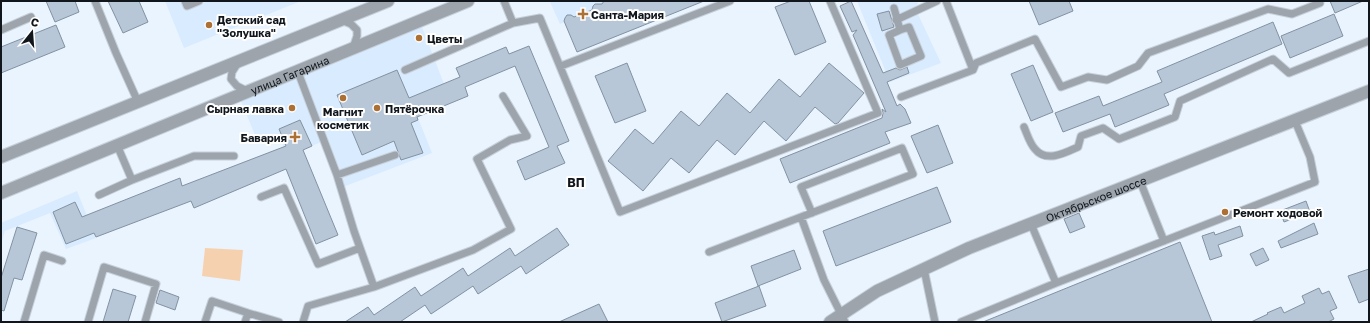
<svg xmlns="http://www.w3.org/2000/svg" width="1370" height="323" viewBox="0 0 1370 323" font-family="'Golos Text',sans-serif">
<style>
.built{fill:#d9ebfe}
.green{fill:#f6d1b0}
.building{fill:#b7c7d8;stroke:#8292a1}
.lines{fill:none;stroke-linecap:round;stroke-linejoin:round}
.service-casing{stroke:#c7d0da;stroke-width:9}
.minor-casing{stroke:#c7d0da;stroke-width:14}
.tertiary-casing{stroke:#c7d0da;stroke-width:14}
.service{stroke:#9da4ac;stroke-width:7}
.minor{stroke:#9da4ac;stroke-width:12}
.tertiary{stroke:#9da4ac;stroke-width:12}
.poi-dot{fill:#ad7034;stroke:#fff;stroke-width:1.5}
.labels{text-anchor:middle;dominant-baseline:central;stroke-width:4;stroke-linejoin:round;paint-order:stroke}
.poi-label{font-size:11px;font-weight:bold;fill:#10161c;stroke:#fff;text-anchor:start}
.street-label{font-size:11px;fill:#10161c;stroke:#fff}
.neighbourhood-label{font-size:12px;font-weight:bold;fill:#10161c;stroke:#fff}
</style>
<rect width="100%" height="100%" fill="#eaf4fe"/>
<path class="built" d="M165 1H301L184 48Z
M552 1H618L560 24 550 2Z
M857 1H917L918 4 915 7 916 10 941 63 890 82Z
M422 27 444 84 410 98 432 153 343 187 326 140 288 156 278 134 258 142 240 99Z
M77 191 96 238 66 249 50 213 5 231 1 244V223Z"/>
<path class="green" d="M205 248 243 250 240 281 202 276Z"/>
<path class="building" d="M46 1H75L79 12 55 22Z
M108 1H139L148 22 123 33Z
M604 1H704L577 52 564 21 565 18 567 15H571L574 17 592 10 593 6 595 4H602Z
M791 1H809L826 42 795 55 775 7Z
M851 1 883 73 896 68 900 70 907 67 909 73 887 82 897 106 900 104 905 109 911 123 885 132 890 143 790 183 780 159 882 118 883 113 882 109 886 112 853 35 857 30 852 32 840 6Z
M1029 1H1069L1073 11 1039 25Z
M1330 1H1363L1335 13Z
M889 11 894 27 882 31 877 14Z
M1334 14 1343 36 1290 58 1281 36Z
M1273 22 1282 44 1164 94 1169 105 1115 127 1110 114 1063 132 1055 113 1099 96 1103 106 1162 82 1157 71Z
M56 25 65 47 1 73V47Z
M529 46 569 141 557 146 565 163 525 180 517 161 549 147 515 66 465 87 468 96 417 117 418 120 411 123 423 153 401 160 394 141 362 155 337 95 397 70 409 98 460 77 456 68 506 47 509 54Z
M627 63 646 111 615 123 595 76Z
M829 63 864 93 838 123 835 124 815 107 786 141 764 121 735 155 717 140 689 173 671 158 643 191 608 161 635 129 653 144 681 111 699 126 727 93 750 113 779 79 800 97Z
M1033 65 1053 112 1031 121 1011 74Z
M300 120 312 146 303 150 338 235 316 244 286 169 194 208 191 201 96 237 94 233 66 244 53 212 75 202 82 217 180 178 182 186 286 146 279 129Z
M938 125 953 163 927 173 911 136Z
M937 187 951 222 836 266 823 231Z
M1306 201 1310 212 1284 222 1280 211Z
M1079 213 1085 227 1070 233 1064 219Z
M1314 223 1318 234 1281 248 1278 241Z
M1240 226 1243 236 1218 245 1222 256 1210 260 1202 236 1214 232 1215 235Z
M17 227 37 233 22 280 14 278 4 311 1 310V278Z
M557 228 569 245 526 274 521 266 478 294 473 286 431 314 425 305 400 322H345L368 307 374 315 415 287 421 296 463 268 468 276 510 248 515 256Z
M1180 242 1212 322H983Z
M1263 248 1269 260 1256 266 1250 254Z
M794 250 801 269 758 286 751 266Z
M1369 269V299L1359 303 1348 276Z
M759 286 766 306 722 322 715 303Z
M1319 288 1322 294 1329 291 1337 308 1330 311 1334 319 1328 322H1251L1268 314 1267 313 1281 307 1284 313 1305 303 1302 296Z
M113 289 136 296 128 322H103Z
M160 290 179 297 175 310 156 303Z
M599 304 608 322H559Z"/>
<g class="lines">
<g class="service-casing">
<path id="service" d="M95 1 116 53 138 102
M185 1 187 6 199 1
M504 1 513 23 540 18 620 212 878 113 830 1
M946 1 973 70 976 63 1035 39 1061 87 1088 77 1107 80 1138 66 1148 53 1268 9 1292 14 1320 3 1319 1
M894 8 900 30 889 35 900 65 921 56 909 27 900 30
M341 20 351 24 357 30V36L353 48
M896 20 937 1
M1 30 31 17
M239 61 232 72 231 79 237 86 249 92
M561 66 730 1
M405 70 513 23
M298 72 337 175 354 231 374 287 473 250 511 229 477 159 510 140 527 136 503 96
M901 97 973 70
M1024 127C1027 134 1030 144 1035 149 1046 163 1065 153 1078 147L1081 136 1103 128 1119 139 1175 117 1180 101 1273 59 1289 73 1369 41
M117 145 132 180 194 156H234
M337 175 395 155
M1140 181 1164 241
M99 195 132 180
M261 197 284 188 318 264 360 248
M801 217 913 174 902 148 801 187 812 213
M1031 224 1056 283
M709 252 801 217 824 280 845 322
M924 269 935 322
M24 322 44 255 62 261
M88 322 104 267 156 284 145 322
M205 322 212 301 248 313
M245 322 248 313 279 322
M303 322 308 306 374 287
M961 322 1056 283 1315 182 1310 157 1295 121"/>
</g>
<g class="minor-casing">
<g id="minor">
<path id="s1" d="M830 322 877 291 969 248 1369 91"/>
</g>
</g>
<g class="tertiary-casing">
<g id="tertiary">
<path d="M1 157 388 1"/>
<path id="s2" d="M1 193 468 1"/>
</g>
</g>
<use href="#service" class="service"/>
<use href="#minor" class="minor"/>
<use href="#tertiary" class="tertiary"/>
</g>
<g class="poi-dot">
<path d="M581 8h4v4h4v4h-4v4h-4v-4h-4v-4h4z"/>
<circle cx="209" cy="25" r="4"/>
<circle cx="419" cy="38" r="4"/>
<circle cx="343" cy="98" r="4"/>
<circle cx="292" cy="108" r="4"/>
<circle cx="377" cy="108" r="4"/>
<path d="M293 131h4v4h4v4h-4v4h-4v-4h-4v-4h4z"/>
<circle cx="1225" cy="212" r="4"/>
</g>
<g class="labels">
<g class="poi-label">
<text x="591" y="14">Санта-Мария</text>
<text x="217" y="19">Детский сад<tspan x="217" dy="13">"Золушка"</tspan></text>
<text x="427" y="38">Цветы</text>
<text x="284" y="108" text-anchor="end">Сырная лавка</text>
<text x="385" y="108">Пятёрочка</text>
<text x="343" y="111" text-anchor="middle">Магнит<tspan x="343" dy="13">косметик</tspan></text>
<text x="287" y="137" text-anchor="end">Бавария</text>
<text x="1233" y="212">Ремонт ходовой</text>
</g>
<g class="street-label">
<text stroke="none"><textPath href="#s2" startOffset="312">улица Гагарина</textPath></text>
<text stroke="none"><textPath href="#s1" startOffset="294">Октябрьское шоссе</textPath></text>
</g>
<g class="neighbourhood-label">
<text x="576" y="182">ВП</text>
</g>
</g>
<rect width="1370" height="323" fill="none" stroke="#10161c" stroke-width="4"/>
<g transform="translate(32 32) rotate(17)" stroke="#ffffff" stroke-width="3" paint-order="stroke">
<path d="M0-3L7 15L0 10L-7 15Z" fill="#10161c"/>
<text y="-6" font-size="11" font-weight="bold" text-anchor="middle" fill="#10161c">С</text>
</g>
</svg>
